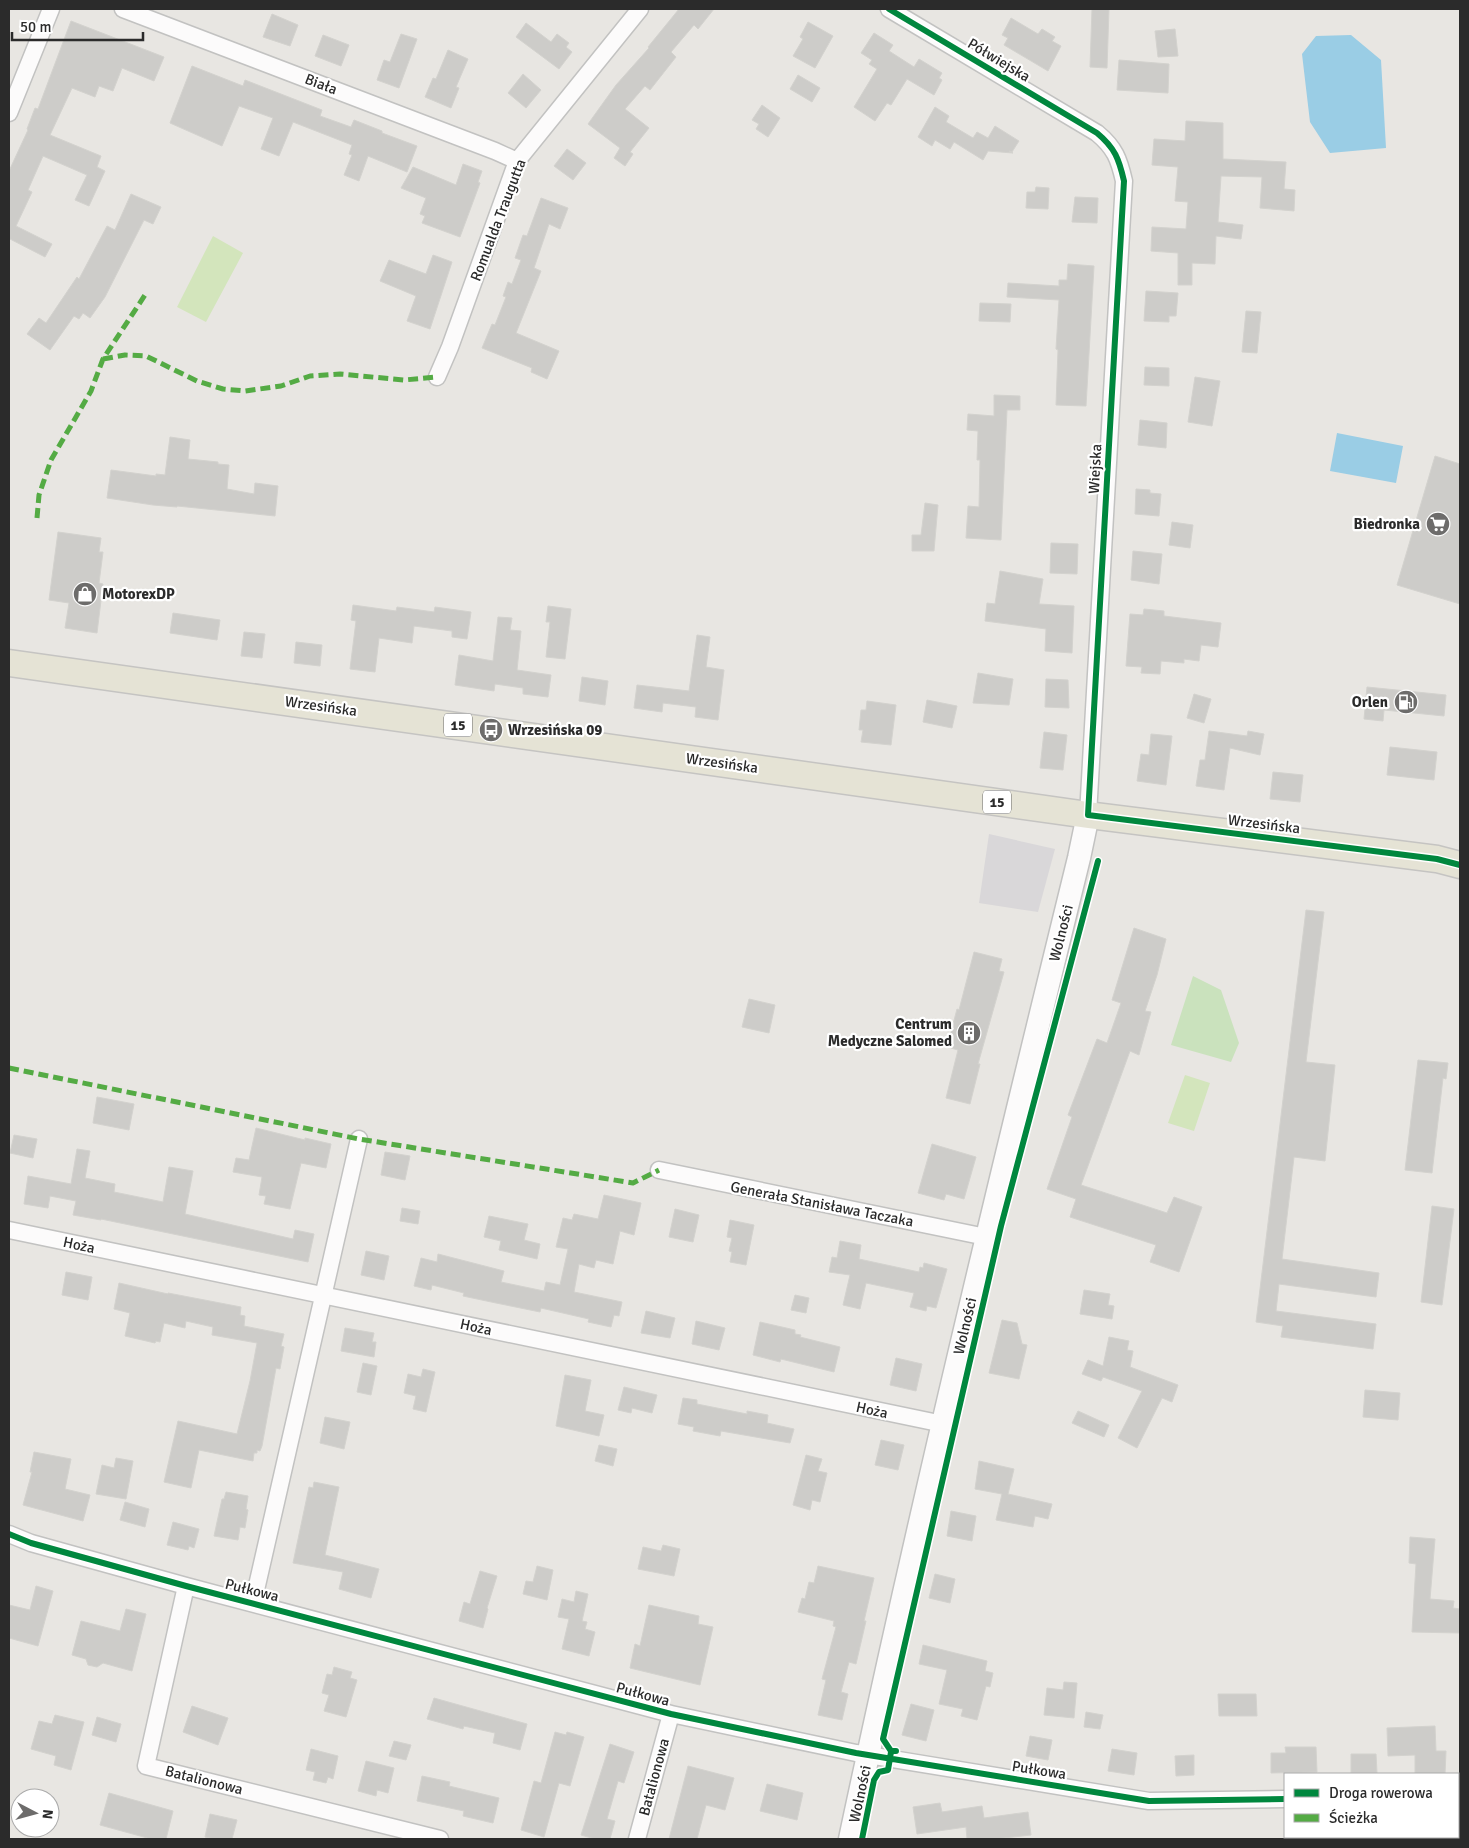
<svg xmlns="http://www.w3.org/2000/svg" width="1469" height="1848" viewBox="0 0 1469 1848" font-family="Signika,sans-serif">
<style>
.industrial{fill:#d9d7d9}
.green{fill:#cae2bd}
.pitch{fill:#d3e5bc}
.water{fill:#9acde5}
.building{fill:#cdccc9;stroke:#d3d2ce}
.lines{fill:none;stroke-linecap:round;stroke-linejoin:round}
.street-casing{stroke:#c2c2c1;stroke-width:19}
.secondary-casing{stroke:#c2c2c1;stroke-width:25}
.primary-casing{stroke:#c5c4c2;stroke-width:29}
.street{stroke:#fcfbfb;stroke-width:16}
.secondary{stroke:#fcfbfb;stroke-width:22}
.primary{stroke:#e5e3d5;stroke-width:26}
.quiet{stroke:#54ab44;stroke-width:5;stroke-dasharray:10 5;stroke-linecap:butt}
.cycleway-casing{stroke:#fff;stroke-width:9}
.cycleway{stroke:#00873e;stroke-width:6}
.labels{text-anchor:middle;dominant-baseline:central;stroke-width:4.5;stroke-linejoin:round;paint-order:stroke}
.shield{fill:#fff;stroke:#6b6b6b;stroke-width:1}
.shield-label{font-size:14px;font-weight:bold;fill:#2b2b2b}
.street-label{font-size:15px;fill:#2b2b2b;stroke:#fff}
.poi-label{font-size:15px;font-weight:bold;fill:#2b2b2b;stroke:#fff;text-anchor:end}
</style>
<rect width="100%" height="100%" fill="#e8e6e2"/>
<path class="industrial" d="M989 834 1055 849 1038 912 979 903Z"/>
<path class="green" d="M1193 976 1221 990 1239 1043 1231 1062 1171 1045Z
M1458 1809H1460V1839H1385V1837H1458Z"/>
<path class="pitch" d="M213 236 243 253 206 322 177 307Z
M1185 1075 1210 1083 1194 1131 1168 1123Z"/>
<path class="water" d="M1351 35 1381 60 1386 148 1330 153 1310 122 1302 54 1316 36Z
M1337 433 1403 446 1396 483 1330 471Z"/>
<path class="building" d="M679 9H714L698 29 694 25 671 52 676 57 650 90 645 86 625 109 649 128 630 152 633 154 625 166 614 158 620 148 588 124 616 85 649 48 648 47Z
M1092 9H1109L1107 68 1090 67Z
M272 14 298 25 290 46 263 37Z
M1011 18 1038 34 1042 29 1055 37 1052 41 1061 46 1048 71 1004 45 1008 38 1002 35Z
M71 21 164 57 154 81 122 68 113 91 99 86 95 97 72 88 50 135 101 156 97 167 105 171 89 206 75 200 87 175 43 156 28 190 32 192 16 226 52 244 45 257 10 239 9 242V171L28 130 27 129 35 108 38 109Z
M808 22 833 36 815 68 793 56 803 39 800 37Z
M526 23 551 42 557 34 569 43 566 47 572 52 559 69 516 37Z
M1175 29 1178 56 1158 57 1155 31Z
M874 33 893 45 889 51 914 67 919 59 942 73 939 78 942 80 934 95 907 79 891 105 887 103 875 121 854 107 877 69 869 64 872 60 861 53Z
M401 34 417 39 399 88 377 80 384 60 390 62Z
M323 35 349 45 341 66 315 56Z
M448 50 468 59 456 87 459 88 451 108 425 97 433 78 436 79Z
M1119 60 1169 64 1168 93 1117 90Z
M192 66 243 86 245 80 322 110 320 116 351 127 354 120 382 131V133L417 146 407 172 368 156 359 181 344 175 352 155 349 154 352 145 293 122 279 156 261 149 273 118 239 106 222 146 170 123Z
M523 74 541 90 526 108 508 93Z
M798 75 820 88 812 102 790 89Z
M762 105 780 118 768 137 756 129 759 124 752 120Z
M935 107 949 116 946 122 973 138 977 132 988 138 995 126 1019 141 1012 152 1009 151 1013 153 988 151 983 160 954 142 950 149 935 140 932 146 918 137Z
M1186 121 1223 123V159L1286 162 1284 189 1295 190 1294 211 1260 208 1262 177 1221 176 1218 222 1243 225 1241 239 1216 236 1215 264 1192 263V285H1178V253L1151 251 1152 227 1186 229 1188 202 1175 201 1178 167 1152 165 1154 139 1185 141Z
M567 149 586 163 573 180 554 166Z
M463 164 482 171 478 182 480 183 460 237 422 223 425 216 420 214 426 198 401 188 413 167 456 185Z
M1036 187 1049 188 1048 209 1026 208 1027 192H1035Z
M131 194 161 207 153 224 144 220 105 297 90 318 83 313 79 319 74 316 50 350 27 334 39 318 46 323 77 277 79 279 107 226 115 230Z
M1075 197 1098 198 1097 223 1072 222Z
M541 198 568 208 560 229 549 224 534 268 541 271 516 333 559 351 547 379 531 372 532 368 482 348 492 324 495 325 506 297 503 296 508 282 512 284 521 260 515 258 523 235 527 236Z
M433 255 452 262 430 329 407 321 416 296 380 281 389 260 426 274Z
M1068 264 1094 266 1086 406 1056 405 1058 350 1056 349 1059 300 1007 297 1008 283 1059 286V280H1067Z
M1146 291 1178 293 1176 316H1169V322L1144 321Z
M980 303 1011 304 1010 322 979 321Z
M1246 311 1261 312 1257 353 1242 352Z
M1145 367 1169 368V386L1144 385Z
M1195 377 1220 381 1212 426 1188 422Z
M994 395 1020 396V410H1007L1001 540 966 538 968 506 979 507 980 460H977L978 431 967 430 968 414 994 416Z
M1140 420 1167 423 1166 448 1138 445Z
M170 437 190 440 188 459 218 462V464L229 465 227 489 254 494 255 483 278 486 275 516 177 506V507L153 505 107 498 111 470 156 476V474L165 475Z
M1435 456 1460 464V604L1397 585Z
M1136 489 1150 490V493L1161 494 1159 516 1135 514Z
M925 503 938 505 934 551H912V535H921Z
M1172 522 1193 525 1190 548 1169 545Z
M58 532 101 538 99 552H103L99 583 103 584 97 633 65 628 69 603 49 600Z
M1051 543 1078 544 1077 574 1050 573Z
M1133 551 1162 554 1159 584 1131 580Z
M1000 571 1043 579 1039 604 1074 606 1072 653 1045 651 1046 629 985 621 987 603 995 604Z
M353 605 396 611 397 607 434 612 435 607 471 612 467 639 452 637V631L414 626 412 643 379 638 375 672 350 669 356 621 351 620Z
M548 606 571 609 565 659 546 657 550 622H546Z
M1144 609 1164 611V616L1221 623 1218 647 1201 645 1199 661 1184 659V663L1161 661 1160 674 1141 673 1142 667 1126 666 1130 614 1143 615Z
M173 613 220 620 217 640 170 633Z
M498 617 512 618 510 630 521 631 517 670 551 675 548 697 523 694V688L495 684 494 691 455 685 459 655 493 661Z
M244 632 265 634 262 658 241 656Z
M697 635 710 637 706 667 724 670 718 720 695 717 696 707 663 703 662 712 634 708 637 685 689 691Z
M296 642 322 645 320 666 294 663Z
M978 673 1013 679 1009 705 973 703Z
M582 677 608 681 605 705 579 701Z
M1046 679 1068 680 1069 708 1045 707Z
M1367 687 1446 695 1444 716 1384 710 1383 721 1364 719Z
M1194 694 1211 699 1204 723 1187 718Z
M927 700 957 706 952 728 923 722Z
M867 701 896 705 891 745 861 742 863 730H859L861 710H866Z
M1209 731 1247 736 1248 731 1264 734 1260 755 1230 748 1224 790 1196 786 1200 760H1205Z
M1044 732 1067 735 1063 770 1040 768Z
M1151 734 1172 736 1166 785 1137 781 1141 754 1149 755Z
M1390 747 1437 752 1434 780 1387 775Z
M1273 772 1303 775 1300 802 1270 799Z
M1306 910 1324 912 1306 1062 1335 1065 1325 1161 1294 1157 1282 1259 1379 1273 1376 1297 1279 1284 1276 1311 1376 1324 1373 1349 1281 1337 1283 1326 1256 1322Z
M1134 928 1166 939 1157 975 1145 1011 1151 1012 1139 1055 1130 1051 1081 1185 1167 1213 1174 1197 1202 1207 1179 1272 1150 1262 1156 1245 1070 1217 1076 1199 1047 1189 1072 1117 1068 1115 1097 1039 1107 1043 1121 1003 1112 1000Z
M974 952 1002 959 999 971 1004 972 978 1064H980L970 1104 946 1098 958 1050 947 1047 957 1009 959 1010Z
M749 999 775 1005 769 1033 742 1027Z
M1418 1060 1448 1063 1446 1079 1443 1078 1432 1173 1405 1170Z
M97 1097 134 1104 129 1130 93 1123Z
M256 1128 305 1140V1138L331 1144 326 1168 301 1163 290 1209 264 1204 266 1196 259 1195 262 1177 233 1172 236 1158 249 1160Z
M14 1135 37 1139 33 1158 10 1153Z
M932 1144 976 1157 964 1199 946 1194 944 1200 918 1193Z
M77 1149 90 1151 85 1178 115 1184 114 1192 163 1202 169 1167 193 1171 185 1214 293 1239 295 1230 314 1234 308 1262 101 1219V1220L73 1215 76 1201 50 1196 48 1208 24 1204 28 1176 71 1184Z
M385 1152 410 1156 405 1180 381 1175Z
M604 1195 641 1203 634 1235 620 1231 613 1264 596 1260 594 1268 579 1264 574 1292 622 1302 619 1316 614 1315 611 1327 588 1322 589 1319 541 1308 540 1312 496 1303 463 1296 464 1293 432 1285 431 1290 414 1286 421 1258 437 1262 438 1254 504 1271 501 1282 544 1291 546 1282 560 1285 568 1249 556 1247 563 1218 572 1220 574 1214 598 1219Z
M1432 1206 1454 1209 1442 1305 1421 1302Z
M402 1208 420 1211 418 1224 400 1221Z
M675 1209 699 1215 693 1242 669 1237Z
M489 1216 528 1224 524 1240 540 1244 537 1259 499 1250 501 1241 484 1237Z
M730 1220 754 1225 746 1265 730 1262 732 1252 729 1251 732 1238 727 1237Z
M840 1241 861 1245 859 1259 919 1272 920 1267 923 1268 924 1263 947 1269 936 1308 927 1306 926 1311 910 1307 914 1293 866 1283 860 1309 843 1305 850 1275 829 1272 832 1257 837 1258Z
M366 1251 389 1256 384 1280 361 1275Z
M66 1272 92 1277 88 1300 62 1295Z
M119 1283 168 1294V1293L241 1307 240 1315 245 1316 244 1326 284 1334 281 1346 284 1347 280 1369 276 1368 262 1446 260 1451 257 1450V1453H254L253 1461 199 1450 191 1488 164 1482 178 1421 237 1434 250 1381 257 1343 212 1335 213 1327 186 1321 185 1328 164 1323 160 1342 156 1341 155 1343 125 1336 130 1313 114 1309Z
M1084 1290 1110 1294 1108 1305 1114 1306 1112 1319 1080 1314Z
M795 1295 809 1298 806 1313 791 1310Z
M646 1311 675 1318 670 1338 641 1333Z
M1002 1320 1017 1323 1022 1344 1027 1345 1019 1379 989 1373Z
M696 1321 725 1328 719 1350 692 1344Z
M760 1322 795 1330V1334L801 1335 800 1337 840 1347 834 1372 781 1359 780 1362 753 1355Z
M345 1328 374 1333 372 1342H376L374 1357 341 1351Z
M1109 1337 1129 1341 1127 1350 1133 1351 1130 1367 1178 1385 1172 1402 1162 1398 1137 1448 1118 1438 1142 1391 1103 1377 1101 1381 1082 1374 1088 1360 1103 1366Z
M896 1358 922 1364 916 1391 890 1385Z
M363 1363 377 1366 371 1395 357 1392Z
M423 1369 435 1372 426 1412 413 1409 416 1396 404 1393 408 1374 421 1377Z
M565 1375 591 1380 585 1411 604 1415 599 1436 556 1426Z
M624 1387 657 1395 652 1413 632 1408 631 1413 618 1410Z
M1365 1390 1400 1393 1398 1420 1363 1417Z
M683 1398 697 1400V1404L747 1414V1411L768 1415 767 1423 794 1429 790 1443 721 1431 720 1436 693 1431 694 1427 678 1424Z
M1078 1411 1109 1425 1104 1437 1072 1423Z
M325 1417 350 1422 344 1449 320 1443Z
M881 1440 904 1445 898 1470 875 1465Z
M599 1445 617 1449 613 1466 595 1461Z
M34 1452 71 1459 65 1489 90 1495 83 1521 23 1505 32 1472H30Z
M806 1455 822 1459 818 1471 827 1473 820 1502 812 1500 810 1510 793 1505Z
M116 1458 133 1461 126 1499 96 1494 102 1465 114 1468Z
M979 1461 1014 1469 1008 1494 1052 1504 1048 1519 1035 1516 1033 1527 996 1520 1002 1494 975 1489Z
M314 1482 339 1487 325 1555 379 1569 371 1598 339 1589 343 1572 293 1563 309 1487 313 1488Z
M226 1492 248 1496 246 1509 248 1510 245 1528 240 1527 238 1540 214 1536 222 1499H224Z
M125 1502 149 1509 145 1527 120 1520Z
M951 1511 976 1516 972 1541 947 1536Z
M173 1522 199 1529 194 1548 189 1546 188 1550 167 1545Z
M1410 1537 1435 1539 1430 1599 1454 1601 1453 1608 1460 1609V1633L1412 1632 1416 1564 1409 1563Z
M663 1545 680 1549 674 1576 638 1569 643 1547 661 1551Z
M537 1566 553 1570 547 1600 523 1594 526 1581 533 1582Z
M818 1566 874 1578 864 1621H866L856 1664 849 1662 841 1692 848 1694 842 1720 818 1715 826 1680 822 1679 836 1627 833 1626 834 1621 798 1612 802 1598 805 1599 809 1582 814 1583Z
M480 1571 497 1576 487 1608 488 1609 483 1628 459 1621 464 1602 470 1604Z
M935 1574 955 1579 950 1603 929 1598Z
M36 1586 53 1591 38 1646 9 1638V1605L30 1610Z
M576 1591 588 1594 582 1621 587 1622 585 1629 595 1632 589 1656 562 1649 569 1619 558 1617 562 1599 574 1602Z
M649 1605 699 1616 698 1624 713 1627 700 1685 630 1668 635 1644 640 1646Z
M126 1609 146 1614 132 1671 103 1663 97 1667 88 1665 86 1659 72 1655 81 1621 120 1631Z
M923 1645 987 1661 985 1671 993 1673 990 1687 986 1686 977 1720 961 1716 963 1709 939 1704 947 1670 919 1664Z
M334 1667 352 1672 350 1678 357 1680 346 1717 324 1711 329 1695 322 1693 327 1674 332 1675Z
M1064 1682 1077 1683 1074 1718 1044 1715 1047 1688 1063 1690Z
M1218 1694H1256L1257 1716H1219Z
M434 1698 527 1724 520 1750 493 1743 495 1733 464 1726 463 1729 427 1719Z
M911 1704 934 1710 926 1741 902 1735Z
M192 1706 228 1718 218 1745 183 1732Z
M1086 1712 1103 1715 1100 1729 1084 1727Z
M55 1715 84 1722 71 1770 54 1765 56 1756 31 1749 39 1721 52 1724Z
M97 1717 121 1724 116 1742 92 1735Z
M1435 1726 1436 1751H1446L1445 1774H1415V1755L1388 1756 1387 1728Z
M555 1732 566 1735 567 1732 584 1737 570 1786 559 1783 544 1837 521 1830 534 1781 541 1783Z
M1030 1736 1052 1740 1048 1760 1026 1756Z
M394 1741 411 1745 406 1760 389 1756Z
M610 1744 634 1752 624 1783 618 1781 607 1819 615 1821 610 1839H595L581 1835Z
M1285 1747H1316L1317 1772 1271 1773V1753H1286Z
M311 1749 338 1756 333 1779 328 1777 326 1783 313 1780 315 1772 306 1770Z
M1112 1749 1137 1753 1134 1775 1108 1771Z
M1351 1754H1376L1377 1773H1351Z
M1194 1755V1775L1176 1776 1175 1756Z
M366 1761 394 1768 388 1793 377 1790 376 1796 358 1791Z
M688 1766 734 1778 725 1810 706 1805 697 1839H669Z
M422 1776 450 1782 449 1786 499 1798 493 1823 463 1816 464 1811 417 1801Z
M767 1784 803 1793 797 1820 760 1811Z
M109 1793 173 1811 166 1839H151L100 1825Z
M940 1803 942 1812 982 1806 984 1818 1028 1812 1031 1835 995 1839H967L966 1827 917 1834 913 1807Z
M210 1814 237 1820 232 1839H215L205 1837Z"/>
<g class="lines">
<g class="street-casing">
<path id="street" d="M123 9 495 151 517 161
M889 9 1097 133C1115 148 1119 159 1124 181L1088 815
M9 113 51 9
M437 377 450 347 517 161 640 9
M659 1170 986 1237
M9 1230 943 1424
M9 1534 31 1543 186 1586 671 1714 856 1753 1149 1801 1285 1799
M186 1586 146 1766 440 1839
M253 1603 359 1139
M1458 1799H1460
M637 1839 671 1714"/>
</g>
<g class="secondary-casing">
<path id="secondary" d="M850 1839C920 1510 999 1184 1079 858L1088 815"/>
</g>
<g class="primary-casing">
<path id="primary" d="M9 663 1088 815 1437 859 1460 865"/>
</g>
<use href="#street" class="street"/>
<use href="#secondary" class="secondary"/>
<use href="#primary" class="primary"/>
<path class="quiet" d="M103 359 125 355 146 356 197 381 223 389 245 391 281 386 310 376 340 374 404 380 437 377
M37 518 39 495 51 460 91 391 103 359 147 292
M9 1068 359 1139 633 1183 659 1170
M1409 1837 1412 1839"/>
<g class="cycleway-casing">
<path id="cycleway" d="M889 9 1097 133C1115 148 1119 159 1124 181L1088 815 1437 859 1460 865
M9 1534 31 1543 186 1586 671 1714 856 1753 1149 1801 1285 1799
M896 1751H891L883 1739 1001 1226 1098 861
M862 1839 874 1780 879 1772 888 1770 891 1752"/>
</g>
<use href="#cycleway" class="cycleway"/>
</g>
<defs>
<g id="supermarket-disc" transform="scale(1.25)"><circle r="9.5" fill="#6d6c6b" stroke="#fff"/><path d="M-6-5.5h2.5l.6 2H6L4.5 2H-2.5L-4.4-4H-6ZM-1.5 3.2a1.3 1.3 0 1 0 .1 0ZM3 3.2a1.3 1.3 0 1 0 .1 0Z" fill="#fff"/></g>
<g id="shop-disc" transform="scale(1.25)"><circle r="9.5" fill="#6d6c6b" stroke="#fff"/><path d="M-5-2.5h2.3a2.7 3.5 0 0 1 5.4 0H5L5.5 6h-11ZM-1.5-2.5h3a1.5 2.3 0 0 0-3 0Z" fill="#fff"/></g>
<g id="fuel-disc" transform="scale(1.25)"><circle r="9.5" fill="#6d6c6b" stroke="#fff"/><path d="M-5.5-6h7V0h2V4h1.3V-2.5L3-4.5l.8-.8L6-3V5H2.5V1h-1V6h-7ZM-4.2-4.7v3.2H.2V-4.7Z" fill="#fff"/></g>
<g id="bus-disc" transform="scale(1.25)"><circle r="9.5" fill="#6d6c6b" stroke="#fff"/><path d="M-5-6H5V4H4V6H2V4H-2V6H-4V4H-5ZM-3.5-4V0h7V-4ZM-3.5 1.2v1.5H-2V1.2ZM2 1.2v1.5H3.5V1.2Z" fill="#fff"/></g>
<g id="building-disc" transform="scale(1.25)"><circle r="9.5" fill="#6d6c6b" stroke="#fff"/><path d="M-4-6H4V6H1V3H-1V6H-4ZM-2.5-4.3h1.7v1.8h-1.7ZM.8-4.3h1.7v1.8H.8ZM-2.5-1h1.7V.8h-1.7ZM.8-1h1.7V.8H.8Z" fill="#fff"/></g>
</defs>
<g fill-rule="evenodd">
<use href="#supermarket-disc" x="1438" y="524"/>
<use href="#shop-disc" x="85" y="594"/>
<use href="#fuel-disc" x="1406" y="702"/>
<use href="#bus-disc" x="491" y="730"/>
<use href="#building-disc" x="969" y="1033"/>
</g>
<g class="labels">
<g class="shield">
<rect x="444" y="713.5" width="28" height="23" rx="4"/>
<rect x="983" y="790.5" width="28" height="23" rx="4"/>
</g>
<g class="shield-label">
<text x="458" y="725">15</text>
<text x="997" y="802">15</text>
</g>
<g class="street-label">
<text transform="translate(999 60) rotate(31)">Półwiejska</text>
<text transform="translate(321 84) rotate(21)">Biała</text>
<text transform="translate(498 220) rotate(-69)">Romualda Traugutta</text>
<text transform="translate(1095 469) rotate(-87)">Wiejska</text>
<text transform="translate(321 706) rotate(8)">Wrzesińska</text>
<text transform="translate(722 763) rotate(8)">Wrzesińska</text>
<text transform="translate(1264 824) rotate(7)">Wrzesińska</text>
<text transform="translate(1061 933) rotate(-76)">Wolności</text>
<text transform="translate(822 1204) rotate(11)">Generała Stanisława Taczaka</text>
<text transform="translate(79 1245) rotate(12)">Hoża</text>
<text transform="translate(965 1326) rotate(-77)">Wolności</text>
<text transform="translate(476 1327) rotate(12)">Hoża</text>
<text transform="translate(872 1410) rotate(12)">Hoża</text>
<text transform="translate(252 1590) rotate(14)">Pułkowa</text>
<text transform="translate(643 1694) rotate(15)">Pułkowa</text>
<text transform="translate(1039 1770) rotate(9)">Pułkowa</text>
<text transform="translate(654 1777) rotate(-75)">Batalionowa</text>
<text transform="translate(204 1780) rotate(14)">Batalionowa</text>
<text transform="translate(860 1794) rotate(-78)">Wolności</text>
</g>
<g class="poi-label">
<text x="1420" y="524">Biedronka</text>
<text x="102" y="594" text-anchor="start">MotorexDP</text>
<text x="1388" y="702">Orlen</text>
<text x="508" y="730" text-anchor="start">Wrzesińska 09</text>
<text x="952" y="1024">Centrum<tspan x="952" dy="17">Medyczne Salomed</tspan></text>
</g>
</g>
<rect width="1469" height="1848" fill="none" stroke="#2b2b2b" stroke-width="20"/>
<rect x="1284" y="1773" width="175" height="65" fill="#ffffff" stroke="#aaaaaa"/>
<rect x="1294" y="1789" width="25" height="8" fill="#00873e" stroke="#aaaaaa"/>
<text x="1329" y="1798" font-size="15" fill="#2b2b2b">Droga rowerowa</text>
<rect x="1294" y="1814" width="25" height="8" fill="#54ab44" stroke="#aaaaaa"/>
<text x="1329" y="1823" font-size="15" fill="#2b2b2b">Ścieżka</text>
<g transform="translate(35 1813) rotate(96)"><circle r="24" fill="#ffffff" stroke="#aaaaaa"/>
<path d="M0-4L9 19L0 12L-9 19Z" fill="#6d6c6b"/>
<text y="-8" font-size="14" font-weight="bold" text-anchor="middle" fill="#2b2b2b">N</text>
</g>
<path d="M12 32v8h131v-8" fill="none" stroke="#2b2b2b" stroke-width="2.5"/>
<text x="20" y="32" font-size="15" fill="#2b2b2b" stroke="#ffffff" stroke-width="4" paint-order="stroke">50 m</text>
</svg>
